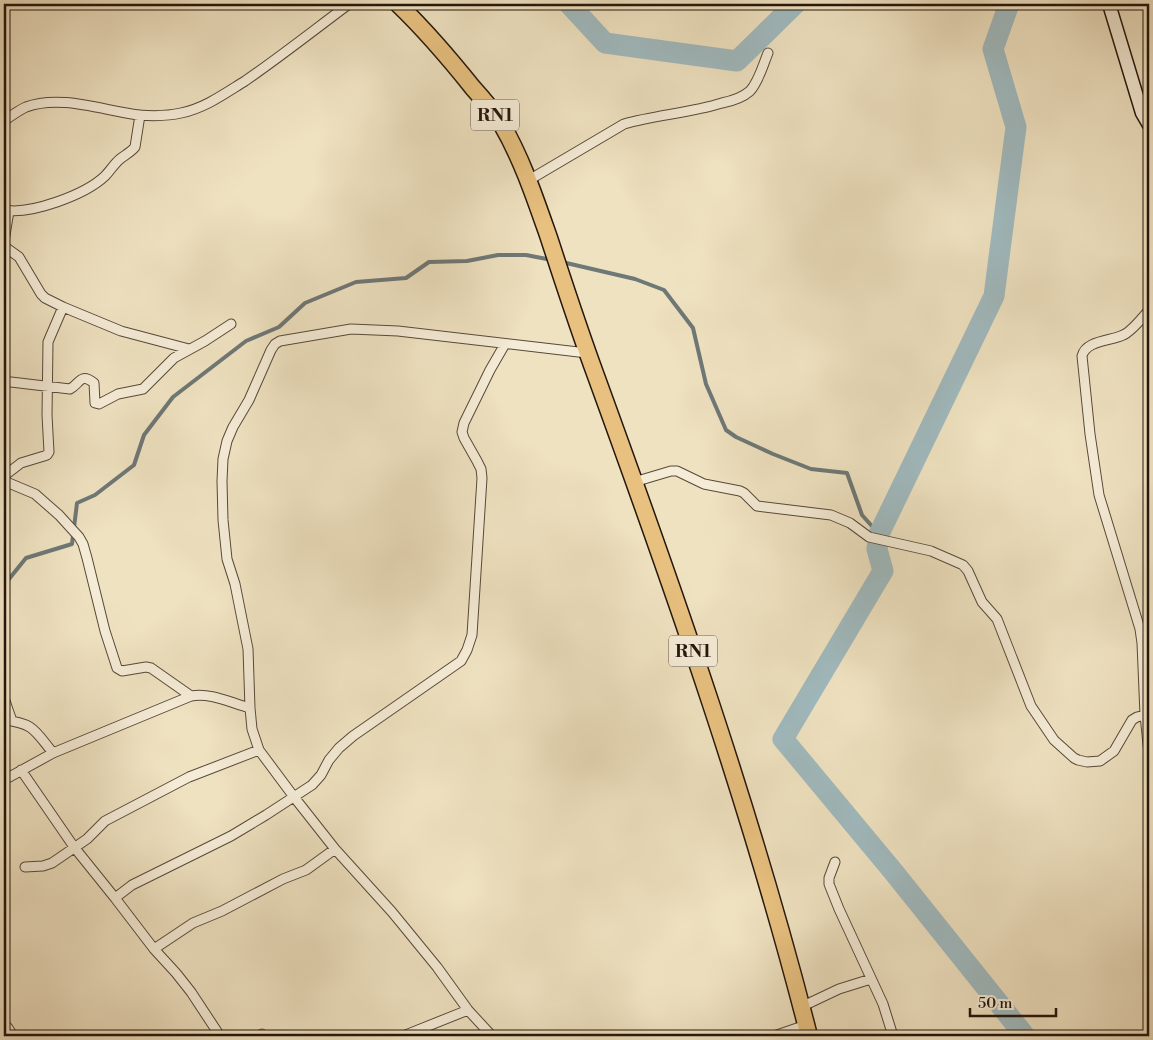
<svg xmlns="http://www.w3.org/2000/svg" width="1153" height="1040" viewBox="0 0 1153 1040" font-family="'Libre Bodoni',serif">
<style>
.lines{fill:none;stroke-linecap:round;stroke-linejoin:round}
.stream{stroke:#6e7877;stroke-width:4}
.river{stroke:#a0babf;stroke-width:21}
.street-casing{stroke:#574939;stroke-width:11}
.secondary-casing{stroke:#24160c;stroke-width:15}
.highway-casing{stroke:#24160c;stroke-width:19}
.street{stroke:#f5ecd7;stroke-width:9}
.secondary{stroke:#f5ecd7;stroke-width:12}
.highway{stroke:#e8c180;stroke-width:16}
.labels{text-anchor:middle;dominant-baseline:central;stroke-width:4.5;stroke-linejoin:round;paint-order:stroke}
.shield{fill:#f5ecd7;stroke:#635649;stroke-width:1}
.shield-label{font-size:18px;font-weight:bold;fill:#24160c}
</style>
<rect width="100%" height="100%" fill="#efe2c1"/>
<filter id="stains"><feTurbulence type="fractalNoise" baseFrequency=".004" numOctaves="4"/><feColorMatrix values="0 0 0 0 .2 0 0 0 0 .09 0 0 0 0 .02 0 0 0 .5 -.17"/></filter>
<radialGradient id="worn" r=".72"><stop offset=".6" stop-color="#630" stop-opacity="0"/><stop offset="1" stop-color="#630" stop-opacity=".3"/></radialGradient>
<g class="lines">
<path class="stream" d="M562 262 635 279 664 290 693 328 706 384 726 430 736 437 773 454 811 469 847 473 862 515 879 534
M4 584H5L26 558 72 544 77 503 95 495 134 465 144 435 173 397 246 341 279 327 305 303 356 282 406 278 429 262 467 261 498 255H526L552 260"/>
<path class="river" d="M569 4 605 43 737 61 795 4
M1009 4 993 49 1016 127 994 296 879 534 877 549 883 571 783 739 892 870 1025 1036"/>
<g class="street-casing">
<path id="street" d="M4 121C11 116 19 110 26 107 61 94 104 111 139 115 152 116 168 116 181 113 205 108 224 94 245 81 280 57 314 30 349 4
M529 180 624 124C656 115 690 113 722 103 732 101 742 98 750 91 759 81 763 65 768 53
M4 210C30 215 85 195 105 176 110 171 114 164 120 159 125 155 131 152 135 147L140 115
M9 211 4 241 5 247 19 257 41 294 45 298 63 307 121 331 189 349
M1149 310C1143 317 1131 332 1123 335 1112 341 1086 340 1082 356L1090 434 1099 495 1140 629 1142 643 1145 715 1149 754
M4 382H11L70 389C80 384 80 372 94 383L95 403 99 404 118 394 143 389 174 358 205 341 231 324
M4 476 21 463 44 456 47 455 49 452 47 415 48 342 63 307
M4 481 35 494 59 515 79 537 83 544 87 558 105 631 117 668 122 671 146 667 151 668 191 696
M634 482 671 471H677L704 484 740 491 744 493 757 506 831 515 850 523 869 537 931 551 963 565 968 571 982 602 997 619 1031 706 1054 740 1074 758 1078 760 1087 762 1100 761 1114 751 1132 720 1137 717 1145 715
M4 698 12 721
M4 720C34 723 35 731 53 753
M21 770 74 847 115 898 154 949 176 973 191 992 220 1036
M4 780 53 753 191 696C210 692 231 703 250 708
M835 862 829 878V884L839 909 883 1004 893 1036
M25 867 43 866 52 863 87 839 105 821 189 777 259 750
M115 898 132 885 231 836 266 815 312 785 321 775 329 760 339 748 353 736 461 661 467 650 472 635 482 478 481 469 477 461 464 438 462 432 464 423 490 370 505 344
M154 949 193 923 222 911 283 879 306 870 335 849
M801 1007 839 989 871 979
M4 1024 8 1028 13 1036
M257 1036 262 1034
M403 1036 468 1010
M492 1036 468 1010 437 967 392 912 335 849 294 797 259 750 252 729 250 708 248 649 235 584 227 559 223 520 222 481 223 459 227 441 233 427 249 400 271 350 275 344 280 341 351 329 398 331 587 353
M774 1036 806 1025"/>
</g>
<g class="secondary-casing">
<path id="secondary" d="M1109 4 1142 113 1149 125"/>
</g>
<g class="highway-casing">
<path id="highway" d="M398 4C425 30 449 58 473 88 483 99 493 111 501 123 522 159 535 198 549 238 564 284 579 330 596 376 675 593 752 812 809 1036"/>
</g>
<use href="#street" class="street"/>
<use href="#secondary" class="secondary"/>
<use href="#highway" class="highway"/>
</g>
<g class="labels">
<g class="shield">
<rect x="471" y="99.5" width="48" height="31" rx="4"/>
<rect x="669" y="635.5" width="48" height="31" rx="4"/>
</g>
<g class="shield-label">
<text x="495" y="115">RN1</text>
<text x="693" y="651">RN1</text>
</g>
</g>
<rect width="1153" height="1040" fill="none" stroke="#efe2c1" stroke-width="20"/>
<rect x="5" y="5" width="1143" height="1030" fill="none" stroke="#24160c" stroke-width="2.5"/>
<rect x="10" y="10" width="1133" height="1020" fill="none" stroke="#24160c"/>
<path d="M970 1008v8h86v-8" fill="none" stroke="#24160c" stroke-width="2.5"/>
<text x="978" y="1008" font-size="15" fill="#24160c" stroke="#f5ecd7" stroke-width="4" paint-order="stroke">50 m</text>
<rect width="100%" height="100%" filter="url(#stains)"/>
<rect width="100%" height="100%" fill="url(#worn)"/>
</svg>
